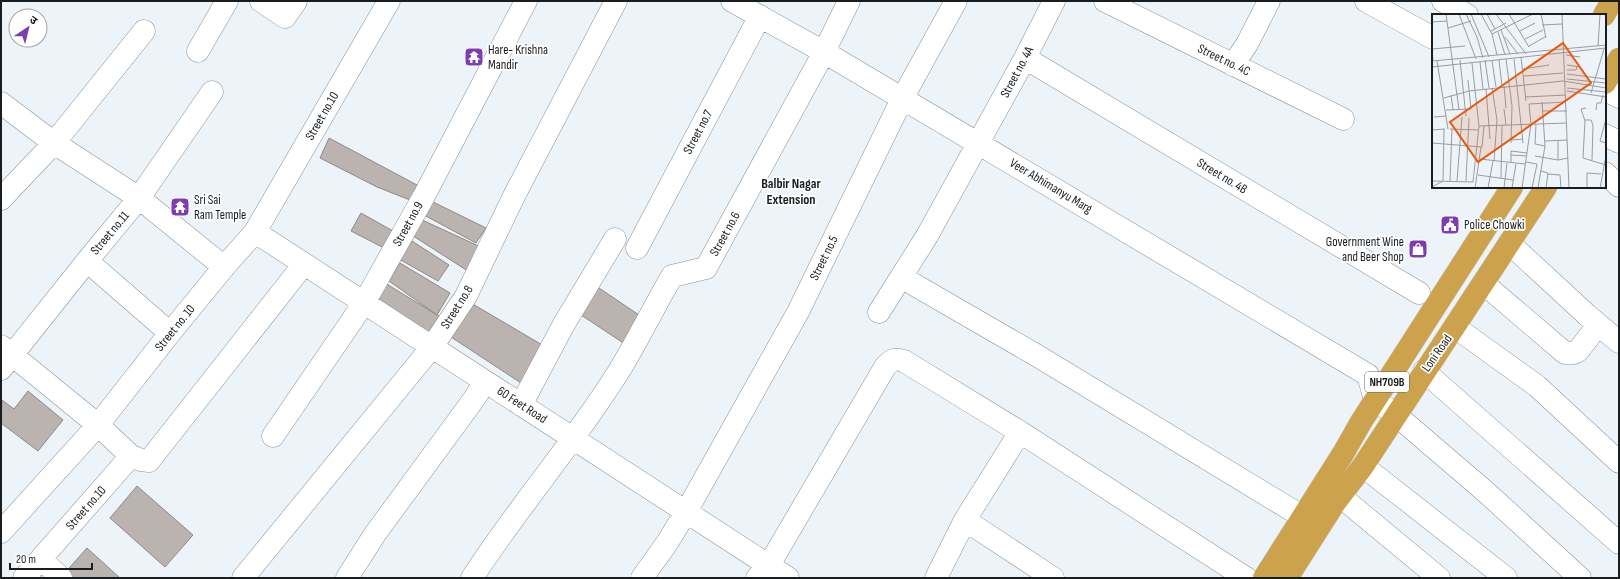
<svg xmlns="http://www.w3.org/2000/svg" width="1620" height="579" viewBox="0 0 1620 579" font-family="'Sofia Sans Condensed','Noto Sans Devanagari',sans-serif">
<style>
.building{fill:#bbb3af;stroke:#908984}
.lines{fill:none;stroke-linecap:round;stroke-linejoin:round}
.minor-casing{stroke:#8b9197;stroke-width:23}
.highway-casing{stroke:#cdcdce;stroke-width:23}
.minor{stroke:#fff;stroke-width:22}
.highway{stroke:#cda24c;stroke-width:22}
.labels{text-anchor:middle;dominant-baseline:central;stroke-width:3.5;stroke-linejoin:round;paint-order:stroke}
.shield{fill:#fff;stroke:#5f6162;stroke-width:1}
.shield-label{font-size:12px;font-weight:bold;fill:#1a1d1f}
.poi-label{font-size:13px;fill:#1a1d1f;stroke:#fff;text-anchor:start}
.street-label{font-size:13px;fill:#1a1d1f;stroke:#fff}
.neighbourhood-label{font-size:14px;font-weight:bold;fill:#1a1d1f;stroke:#fff}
.inset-road{fill:none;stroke:#989da2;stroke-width:1}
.view{fill:#e8590c;fill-opacity:0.15;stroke:#e8590c;stroke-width:2}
.inset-edge{fill:none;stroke:#1a1d1f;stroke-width:2}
</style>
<rect width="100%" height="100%" fill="#ecf3f9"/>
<path class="building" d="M329 138 417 185 410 200 377 187 320 158Z
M431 201 486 228 476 243 424 215Z
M361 213 393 231 384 248 351 231Z
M420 219 483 248 471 273 410 234Z
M412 241 449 265 438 281 399 259Z
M400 263 450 293 437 315 389 281Z
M385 283 442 318 426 341 372 304Z
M596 286 645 319 628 346 578 313Z
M471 303 544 346 521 383 451 337Z
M28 391 63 420 38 451 1 423 2 400 14 409Z
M137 486 193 535 165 567 110 518Z
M87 548 120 578H65L62 576Z"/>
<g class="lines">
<g class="minor-casing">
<path id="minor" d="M261 1 285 17 296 1
M732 1 824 52 1368 375 1375 400 1396 415 1487 493 1580 578
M1105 1 1343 119
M1366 1 1433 38
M1443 1 1467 15
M198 51 227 1
M1025 58 1419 293
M1233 65 1247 44 1269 1
M1605 90 1619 97
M1 103 54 143 139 198 224 267
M1605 135 1619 142
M1605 173 1619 186
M1 199 54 143 144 31
M255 232 788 578
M1509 243 1587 315 1619 342
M637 248 760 16
M87 261 170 333
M901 277 1036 355 1303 517
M1483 283 1565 353H1574L1578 351 1598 325
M879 312 927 236 1025 58 1054 1
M1455 327 1537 386 1619 462
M1 346 98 425 131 456 141 460 149 461 304 264
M1 369 87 261 139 198 212 92
M1424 371 1619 543
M521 405 564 324 615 239
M273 436 364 303 424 196 526 1
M1363 466 1506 578
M1340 496 1439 578
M965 520 1053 578
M1 532 98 425 170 333 224 267 255 232 389 1
M41 559 61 578
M24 578 131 456
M243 578 432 347 466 296 514 196 616 1
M347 578 375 534 474 399 485 382
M472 578C518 507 574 443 619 371 638 340 654 307 672 276L706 268 824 52 849 1
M642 578 667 543 686 512 798 312 902 99 956 1
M757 578 769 565 885 367C891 360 895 358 904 361L1020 432 1246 578
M936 578 965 520 1020 432"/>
</g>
<g class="highway-casing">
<path id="highway" d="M1604 15 1612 1
M1605 83 1619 59
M1264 578 1344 452 1361 422 1512 187
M1287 578 1334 504 1363 466 1546 187"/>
</g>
<use href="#minor" class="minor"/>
<use href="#highway" class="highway"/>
</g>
<defs>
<g id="temple-square" transform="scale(1)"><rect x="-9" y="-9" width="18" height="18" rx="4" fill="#7d3cb0" stroke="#fff"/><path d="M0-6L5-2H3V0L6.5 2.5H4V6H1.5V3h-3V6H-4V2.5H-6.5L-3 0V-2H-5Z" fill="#fff"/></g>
<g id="civic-square" transform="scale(1)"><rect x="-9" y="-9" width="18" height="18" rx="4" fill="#7d3cb0" stroke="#fff"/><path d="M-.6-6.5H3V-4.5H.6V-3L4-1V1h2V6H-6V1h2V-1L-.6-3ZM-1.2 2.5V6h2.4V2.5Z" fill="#fff"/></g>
<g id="shop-square" transform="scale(1)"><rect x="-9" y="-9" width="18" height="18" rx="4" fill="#7d3cb0" stroke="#fff"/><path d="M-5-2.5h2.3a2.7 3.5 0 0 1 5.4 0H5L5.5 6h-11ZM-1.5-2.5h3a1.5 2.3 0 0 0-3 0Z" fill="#fff"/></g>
</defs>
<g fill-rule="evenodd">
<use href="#temple-square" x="474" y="57"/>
<use href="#temple-square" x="180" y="207"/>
<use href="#civic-square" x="1450" y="225"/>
<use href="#shop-square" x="1418" y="249"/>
</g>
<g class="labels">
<rect class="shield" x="1365" y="372" width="44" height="20" rx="3"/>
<g class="shield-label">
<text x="1387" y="382">NH709B</text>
</g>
<g class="poi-label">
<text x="488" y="50">Hare- Krishna<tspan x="488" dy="15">Mandir</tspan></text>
<text x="194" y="200">Sri Sai<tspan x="194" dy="15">Ram Temple</tspan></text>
<text x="1464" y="225">Police Chowki</text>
<text x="1404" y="242" text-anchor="end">Government Wine<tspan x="1404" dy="15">and Beer Shop</tspan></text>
</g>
<g class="street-label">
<text transform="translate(1224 60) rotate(26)">Street no. 4C</text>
<text transform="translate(1017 72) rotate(-62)">Street no. 4A</text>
<text transform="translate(322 116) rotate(-60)">Street no.10</text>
<text transform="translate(698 132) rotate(-62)">Street no.7</text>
<text transform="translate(1222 176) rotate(31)">Street no. 4B</text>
<text transform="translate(1051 186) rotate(31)">Veer Abhimanyu Marg</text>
<text transform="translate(408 224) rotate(-61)">Street no.9</text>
<text transform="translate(110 233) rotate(-50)">Street no.11</text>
<text transform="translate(725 234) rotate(-61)">Street no.6</text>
<text transform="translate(824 258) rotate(-64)">Street no.5</text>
<text transform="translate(457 307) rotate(-58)">Street no.8</text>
<text transform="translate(175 328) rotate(-51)">Street no. 10</text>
<text transform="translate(1437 353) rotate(-55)">Loni Road</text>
<text transform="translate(522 405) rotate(33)">60 Feet Road</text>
<text transform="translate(86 508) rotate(-49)">Street no.10</text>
</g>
<g class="neighbourhood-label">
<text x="791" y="183">Balbir Nagar<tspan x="791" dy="16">Extension</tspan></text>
</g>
</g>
<g transform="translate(1432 14)">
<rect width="174" height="174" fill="#ecf3f9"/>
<path class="inset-road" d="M14 0 27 96M27 0 44 45M34 0 45 23 51 44M39 0 57 43M49 0 60 20 65 41M55 0 63 15M64 0 94 40M77 0 97 33M109 0 114 24M130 0 137 174M0 8 15 7M110 11 130 10M16 14 39 7M69 16 78 40M59 17 74 9M88 17 103 9M66 18 73 41M60 20 101 0M73 23 86 40M93 25 111 16M97 32 113 23M166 32 168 0M0 35 33 32M0 35 1 47M134 41 148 43M89 43 94 87M74 45 80 92 79 129M82 45 91 129M28 46 34 102M53 46 57 74M67 46 70 72M0 47 174 31M5 47 16 115M60 47 64 73M48 48 51 75M135 51 148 53M0 53 174 34M91 55 117 51M135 56H144L145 53M135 60 174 65M92 62 131 59M135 65 174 69M72 72 74 94M60 74 65 106 62 147M135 74 174 78M54 75 58 125M135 77 174 83M159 79 172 35M19 81 21 96M94 83 134 81M12 84 37 77 131 67 174 74M154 94 149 95 153 107 151 144 174 151M72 95 74 111M14 96 39 95 36 66M164 96 165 89H169L171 81M110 97H135M2 103 14 102M174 105 168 127 174 129M153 106H159L161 111 160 146M104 110 103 130 113 132M47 112 135 109M18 115 47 116M0 116 13 115M79 126 91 125M126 126V146M113 127 135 126M0 129 50 133 52 112M79 141 95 142M103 142 126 146 136 144M48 145 93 150M94 148 105 150 100 174M79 149V137L95 139M109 157 116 159 114 174M116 160 128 161 129 174M46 161 81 166M69 164 70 111M0 167 41 168 47 112 40 49M11 167 12 115M18 167 20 115M25 167 30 103M34 167 37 104M0 173 11 167M43 174 49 133M56 174 61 147M72 174 75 149M80 174 84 150M90 174 99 110 97 90 134 88M106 174 113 132 110 88M155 174V159L169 160M168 174 174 142"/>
<path class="view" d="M131 29 159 69 46 148 18 108Z"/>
<rect width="174" height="174" class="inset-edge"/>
</g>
<rect width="1620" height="579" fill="none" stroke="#1a1d1f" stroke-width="4"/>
<g transform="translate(28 28) rotate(35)"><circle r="19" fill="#ffffff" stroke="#a3a5a5"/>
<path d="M0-3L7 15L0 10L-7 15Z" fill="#7d3cb0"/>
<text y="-6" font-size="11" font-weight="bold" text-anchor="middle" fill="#1a1d1f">उ</text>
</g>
<path d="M10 563v6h82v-6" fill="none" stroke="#1a1d1f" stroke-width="2"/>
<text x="16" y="563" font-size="12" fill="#1a1d1f" stroke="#ffffff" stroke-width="3" paint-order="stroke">20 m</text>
</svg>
